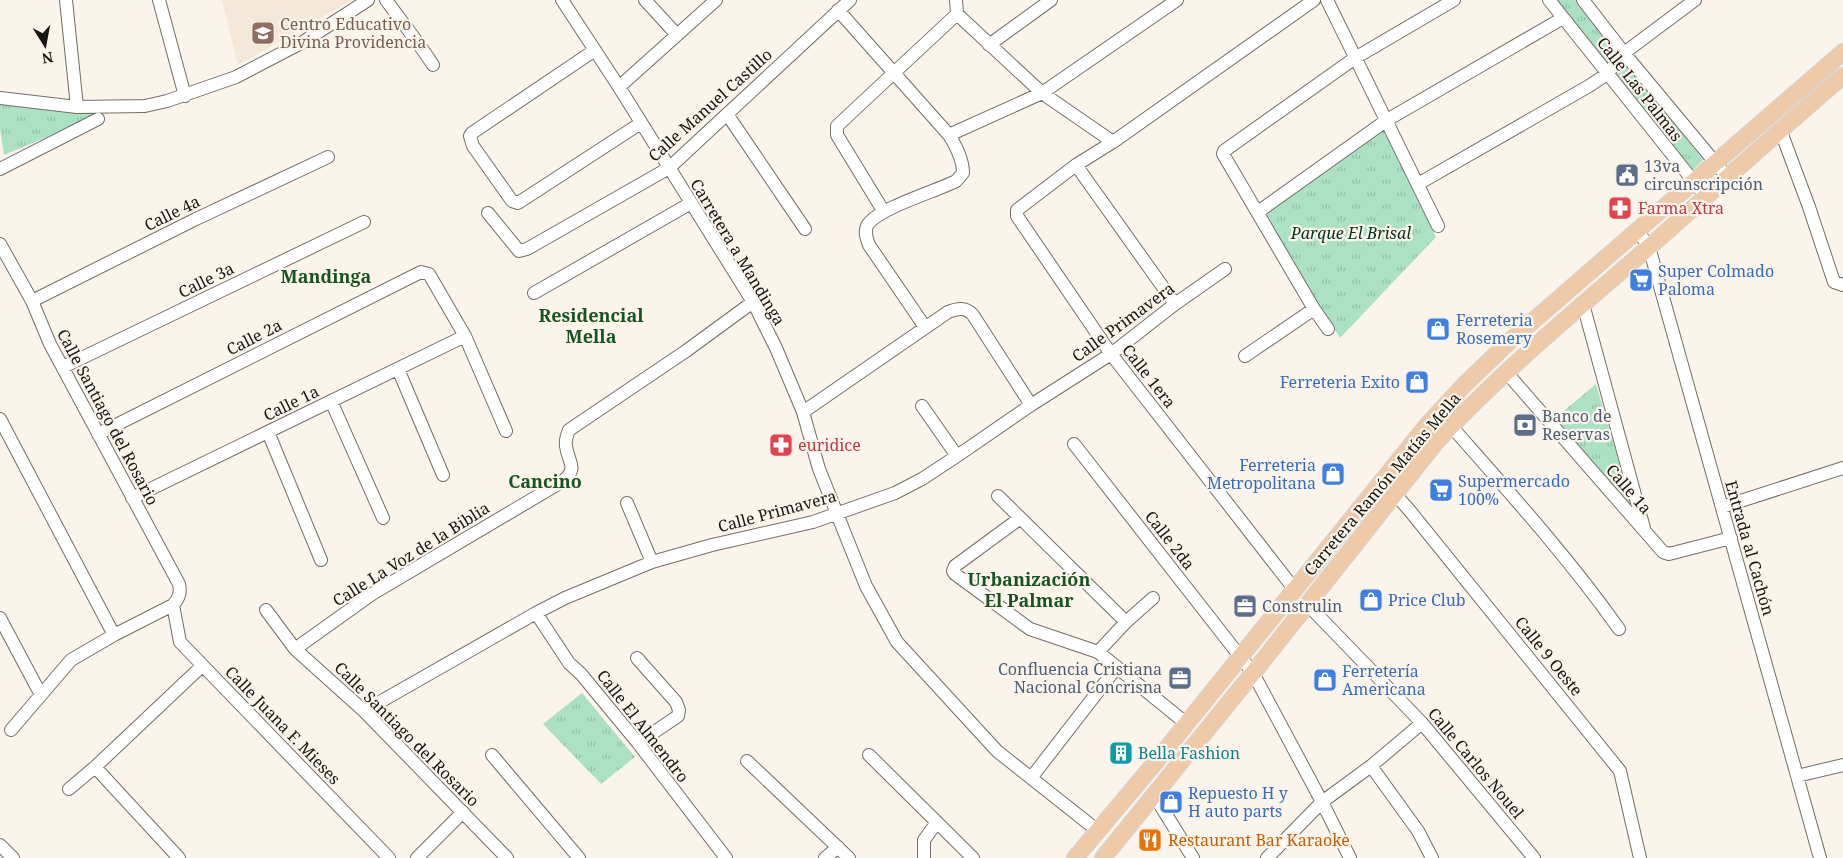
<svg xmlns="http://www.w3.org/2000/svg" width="1843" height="858" viewBox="0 0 1843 858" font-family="'Noto Serif',serif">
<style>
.built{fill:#f3e8d9}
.grass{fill:url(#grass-tufts)}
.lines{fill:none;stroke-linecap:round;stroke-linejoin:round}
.minor-casing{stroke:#736e66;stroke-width:14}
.major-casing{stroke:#d5d5d4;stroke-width:18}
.minor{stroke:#fff;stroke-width:12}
.major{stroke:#efcaa9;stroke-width:16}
.labels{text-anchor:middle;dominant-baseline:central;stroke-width:4.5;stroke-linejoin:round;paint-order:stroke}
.education-label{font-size:16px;fill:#785e54;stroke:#faf4eb;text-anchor:start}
.street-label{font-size:16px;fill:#181612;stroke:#faf4eb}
.service-label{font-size:16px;fill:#4e5e75;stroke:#faf4eb;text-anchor:start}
.health-label{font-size:16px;fill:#be3a42;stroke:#faf4eb;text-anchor:start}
.park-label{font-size:16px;font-style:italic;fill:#00331e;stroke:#faf4eb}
.shop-label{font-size:16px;fill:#366cbe;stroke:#faf4eb;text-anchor:start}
.culture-label{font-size:16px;fill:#0d838f;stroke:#faf4eb;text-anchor:start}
.food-label{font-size:16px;fill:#c56008;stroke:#faf4eb;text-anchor:start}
.neighbourhood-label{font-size:18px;font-weight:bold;fill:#175323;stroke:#faf4eb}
</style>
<defs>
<pattern id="grass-tufts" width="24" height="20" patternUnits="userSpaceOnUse" patternTransform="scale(1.25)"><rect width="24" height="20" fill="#ace2c3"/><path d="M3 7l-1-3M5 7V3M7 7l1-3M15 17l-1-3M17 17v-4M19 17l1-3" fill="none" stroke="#93c1a6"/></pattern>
</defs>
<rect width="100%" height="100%" fill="#faf4eb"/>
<path class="built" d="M222 0H352L238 65Z"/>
<path class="grass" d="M1557 0H1577L1703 160 1692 171Z
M0 102 102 114 4 155 0 129Z
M1384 129 1436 237 1340 338 1264 215Z
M1596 384 1634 513 1554 419Z
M582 693 635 757 601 784 543 724Z"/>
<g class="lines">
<g class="minor-casing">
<path id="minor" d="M66 0 77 107
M159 0 185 96
M386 0C402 22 418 42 433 65
M562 0 619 87 753 302 776 348 803 412 819 469 866 586 897 642 997 751 1098 831
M645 0 677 35
M956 0 957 14 1042 93 1113 142
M1327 0 1438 226
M1549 0 1706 197
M1583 0 1624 53 1728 178
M838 10 949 135C956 146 963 160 963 173L956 181C937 191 875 209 867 226 864 233 867 239 869 245L925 327
M989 45 1051 0
M595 50 472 133 470 136 473 146 512 201 518 203 641 123
M619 87 716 0
M0 98 77 107 145 106 167 101 236 77 303 42 368 0
M727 114 805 229
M1780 129 1809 207 1834 282 1843 285
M949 135 1042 93 1177 0
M1076 165 1175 304
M0 169 98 119
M1418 184 1589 86 1607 74 1624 53 1695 0
M884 212 837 135V126L957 14
M1258 212 1387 120 1563 18
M488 213 519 251 527 249 669 168 850 0
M1637 230 1649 247 1820 858
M0 244 32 301 50 344 179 584C181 593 179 598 173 605L114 635 71 660 11 730
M534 293 691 203
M32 301 196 219 328 157
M1583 304 1644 528
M1328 329 1314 309 1223 154 1224 151 1355 58 1454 0
M1245 356 1314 309
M63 367 364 222
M398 369 443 475
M1506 372 1663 552 1669 554 1731 538
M331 401 383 518
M922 406 957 456
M803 412 948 312C958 308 966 307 973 315L1031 405
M0 419 114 635
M1451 426C1509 492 1568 557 1619 629
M268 432 321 560
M98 434 421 272 429 274 465 336 506 431
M1074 444 1253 673 1322 802 1350 858
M1395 494 1410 511 1620 771 1640 858
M998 496 1126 622
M132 498 465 336
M627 503 652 562
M1722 507 1843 468
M1019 519 955 566 953 571 955 574 1030 629 1098 652 1187 724
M1295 590 1111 354 1017 216V210L1076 165 1113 142 1314 0
M1307 604 1422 723 1534 858
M173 605 180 642 389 858
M266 610 295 649 364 711 507 858
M536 613 569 663 581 674 638 743 726 858
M0 618 41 695
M295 649 372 594 563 481C579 467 568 463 566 446 565 441 567 435 569 430L686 351 753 302
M1098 652 1126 622 1153 598
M637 658 676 702 679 710 678 716 638 743
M364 711 536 613 565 598 652 562 712 545 813 522 895 493 922 479 957 456 1031 405 1111 354 1175 304 1225 269
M492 755 579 858
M869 755 973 858
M747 761 849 858
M1371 766 1418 831 1432 858
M95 767 179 858
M1797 776 1843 765
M1031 778 1117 667
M69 789 95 767 202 666
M1154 795 1193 858
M0 845 13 858
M417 858 463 812
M825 858 838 847
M924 858V840L937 822
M1267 858 1322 802 1371 766 1422 723"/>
</g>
<g class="major-casing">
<path id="major" d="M1075 858 1154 764 1428 424 1464 385 1510 341 1843 52
M1103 858 1253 673 1437 441C1503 370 1577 310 1649 247 1714 190 1777 132 1843 76"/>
</g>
<use href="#minor" class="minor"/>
<use href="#major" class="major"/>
</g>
<defs>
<g id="school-square" transform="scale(1.25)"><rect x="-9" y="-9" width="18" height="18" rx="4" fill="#8d6e63" stroke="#faf4eb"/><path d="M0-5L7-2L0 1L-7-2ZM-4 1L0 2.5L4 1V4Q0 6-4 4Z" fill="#fff"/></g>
<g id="civic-square" transform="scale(1.25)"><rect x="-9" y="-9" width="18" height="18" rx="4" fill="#5c6f8a" stroke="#faf4eb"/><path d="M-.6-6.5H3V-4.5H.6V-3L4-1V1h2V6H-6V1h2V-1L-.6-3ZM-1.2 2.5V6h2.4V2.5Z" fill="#fff"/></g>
<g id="pharmacy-square" transform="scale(1.25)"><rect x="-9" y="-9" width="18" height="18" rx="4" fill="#e0444e" stroke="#faf4eb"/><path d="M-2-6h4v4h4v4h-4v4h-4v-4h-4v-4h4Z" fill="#fff"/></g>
<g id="supermarket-square" transform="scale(1.25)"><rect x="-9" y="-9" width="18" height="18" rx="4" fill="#3f7fe0" stroke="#faf4eb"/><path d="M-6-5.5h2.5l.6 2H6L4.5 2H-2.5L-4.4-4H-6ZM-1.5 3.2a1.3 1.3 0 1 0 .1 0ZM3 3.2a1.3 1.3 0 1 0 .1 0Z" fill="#fff"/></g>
<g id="shop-square" transform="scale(1.25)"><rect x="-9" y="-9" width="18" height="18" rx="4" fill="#3f7fe0" stroke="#faf4eb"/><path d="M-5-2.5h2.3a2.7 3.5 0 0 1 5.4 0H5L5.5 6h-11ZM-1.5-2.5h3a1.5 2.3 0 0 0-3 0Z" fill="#fff"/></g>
<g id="bank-square" transform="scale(1.25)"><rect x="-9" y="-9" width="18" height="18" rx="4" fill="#5c6f8a" stroke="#faf4eb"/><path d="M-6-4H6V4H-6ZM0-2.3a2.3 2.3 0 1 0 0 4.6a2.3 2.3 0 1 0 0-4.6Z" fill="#fff"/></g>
<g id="office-square" transform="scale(1.25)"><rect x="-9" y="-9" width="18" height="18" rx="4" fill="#5c6f8a" stroke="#faf4eb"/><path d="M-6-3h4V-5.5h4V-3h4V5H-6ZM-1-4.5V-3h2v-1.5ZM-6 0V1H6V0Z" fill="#fff"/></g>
<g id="building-square" transform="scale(1.25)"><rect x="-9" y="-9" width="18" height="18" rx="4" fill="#0f9aa8" stroke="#faf4eb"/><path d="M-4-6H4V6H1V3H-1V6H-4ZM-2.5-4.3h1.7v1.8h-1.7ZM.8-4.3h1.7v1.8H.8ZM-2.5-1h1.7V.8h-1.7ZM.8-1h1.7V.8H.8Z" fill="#fff"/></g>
<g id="restaurant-square" transform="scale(1.25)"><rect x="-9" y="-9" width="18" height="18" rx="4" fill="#e8710a" stroke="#faf4eb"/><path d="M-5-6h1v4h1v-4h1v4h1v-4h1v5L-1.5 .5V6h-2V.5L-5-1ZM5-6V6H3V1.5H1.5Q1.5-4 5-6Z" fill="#fff"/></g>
</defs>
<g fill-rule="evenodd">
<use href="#school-square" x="263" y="33"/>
<use href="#civic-square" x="1627" y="175"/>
<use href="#pharmacy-square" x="1620" y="208"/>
<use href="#supermarket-square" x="1641" y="280"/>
<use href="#shop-square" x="1438" y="329"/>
<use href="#shop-square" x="1417" y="382"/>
<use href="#bank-square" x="1525" y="425"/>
<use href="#pharmacy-square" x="781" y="445"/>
<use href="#shop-square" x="1333" y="474"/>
<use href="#supermarket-square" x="1441" y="490"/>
<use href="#shop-square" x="1371" y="600"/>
<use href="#office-square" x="1245" y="606"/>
<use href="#office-square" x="1180" y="678"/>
<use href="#shop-square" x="1325" y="680"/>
<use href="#building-square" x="1121" y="753"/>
<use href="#shop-square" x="1171" y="802"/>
<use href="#restaurant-square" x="1150" y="840"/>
</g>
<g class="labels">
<g class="education-label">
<text x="280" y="24">Centro Educativo<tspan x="280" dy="18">Divina Providencia</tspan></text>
</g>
<g class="street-label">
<text transform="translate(1640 89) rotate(52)">Calle Las Palmas</text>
<text transform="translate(710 105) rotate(-42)">Calle Manuel Castillo</text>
<text transform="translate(172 213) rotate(-26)">Calle 4a</text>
<text transform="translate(738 252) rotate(59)">Carretera a Mandinga</text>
<text transform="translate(206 280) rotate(-26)">Calle 3a</text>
<text transform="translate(1123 322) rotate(-36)">Calle Primavera</text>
<text transform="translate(254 337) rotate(-27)">Calle 2a</text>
<text transform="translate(1149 376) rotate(52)">Calle 1era</text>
<text transform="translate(291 403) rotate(-26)">Calle 1a</text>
<text transform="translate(108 417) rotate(62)">Calle Santiago del Rosario</text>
<text transform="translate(1382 484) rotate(-50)">Carretera Ramón Matías Mella</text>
<text transform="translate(1629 489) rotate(49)">Calle 1a</text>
<text transform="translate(777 511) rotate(-15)">Calle Primavera</text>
<text transform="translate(1170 540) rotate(52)">Calle 2da</text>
<text transform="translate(1750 548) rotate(74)">Entrada al Cachón</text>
<text transform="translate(411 554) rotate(-32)">Calle La Voz de la Biblia</text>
<text transform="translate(1549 656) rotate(51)">Calle 9 Oeste</text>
<text transform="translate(283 725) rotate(46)">Calle Juana F. Mieses</text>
<text transform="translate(643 726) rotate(52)">Calle El Almendro</text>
<text transform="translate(407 734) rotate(45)">Calle Santiago del Rosario</text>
<text transform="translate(1476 763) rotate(50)">Calle Carlos Nouel</text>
</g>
<g class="service-label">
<text x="1644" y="166">13va<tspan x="1644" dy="18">circunscripción</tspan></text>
<text x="1542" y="416">Banco de<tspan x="1542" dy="18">Reservas</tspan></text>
<text x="1262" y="606">Construlin</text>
<text x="1162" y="669" text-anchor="end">Confluencia Cristiana<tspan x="1162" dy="18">Nacional Concrisna</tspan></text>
</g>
<g class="health-label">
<text x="1638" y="208">Farma Xtra</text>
<text x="798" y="445">euridice</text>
</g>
<g class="park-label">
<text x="1351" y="233">Parque El Brisal</text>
</g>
<g class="shop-label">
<text x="1658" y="271">Super Colmado<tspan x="1658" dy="18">Paloma</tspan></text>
<text x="1456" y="320">Ferreteria<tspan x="1456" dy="18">Rosemery</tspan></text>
<text x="1400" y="382" text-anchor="end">Ferreteria Exito</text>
<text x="1316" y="465" text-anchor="end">Ferreteria<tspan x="1316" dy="18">Metropolitana</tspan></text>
<text x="1458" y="481">Supermercado<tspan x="1458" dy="18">100%</tspan></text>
<text x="1388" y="600">Price Club</text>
<text x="1342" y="671">Ferretería<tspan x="1342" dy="18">Americana</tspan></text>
<text x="1188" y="793">Repuesto H y<tspan x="1188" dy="18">H auto parts</tspan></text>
</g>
<g class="culture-label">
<text x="1138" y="753">Bella Fashion</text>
</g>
<g class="food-label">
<text x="1168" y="840">Restaurant Bar Karaoke</text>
</g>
<g class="neighbourhood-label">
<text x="326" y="276">Mandinga</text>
<text x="591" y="315">Residencial<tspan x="591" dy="21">Mella</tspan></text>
<text x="545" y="481">Cancino</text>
<text x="1029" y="579">Urbanización<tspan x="1029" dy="21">El Palmar</tspan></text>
</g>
</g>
<g transform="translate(45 45) rotate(169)" stroke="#faf4eb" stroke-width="4" paint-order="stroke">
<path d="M0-4L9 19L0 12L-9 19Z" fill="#181612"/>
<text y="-8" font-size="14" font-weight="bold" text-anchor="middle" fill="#181612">N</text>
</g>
</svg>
